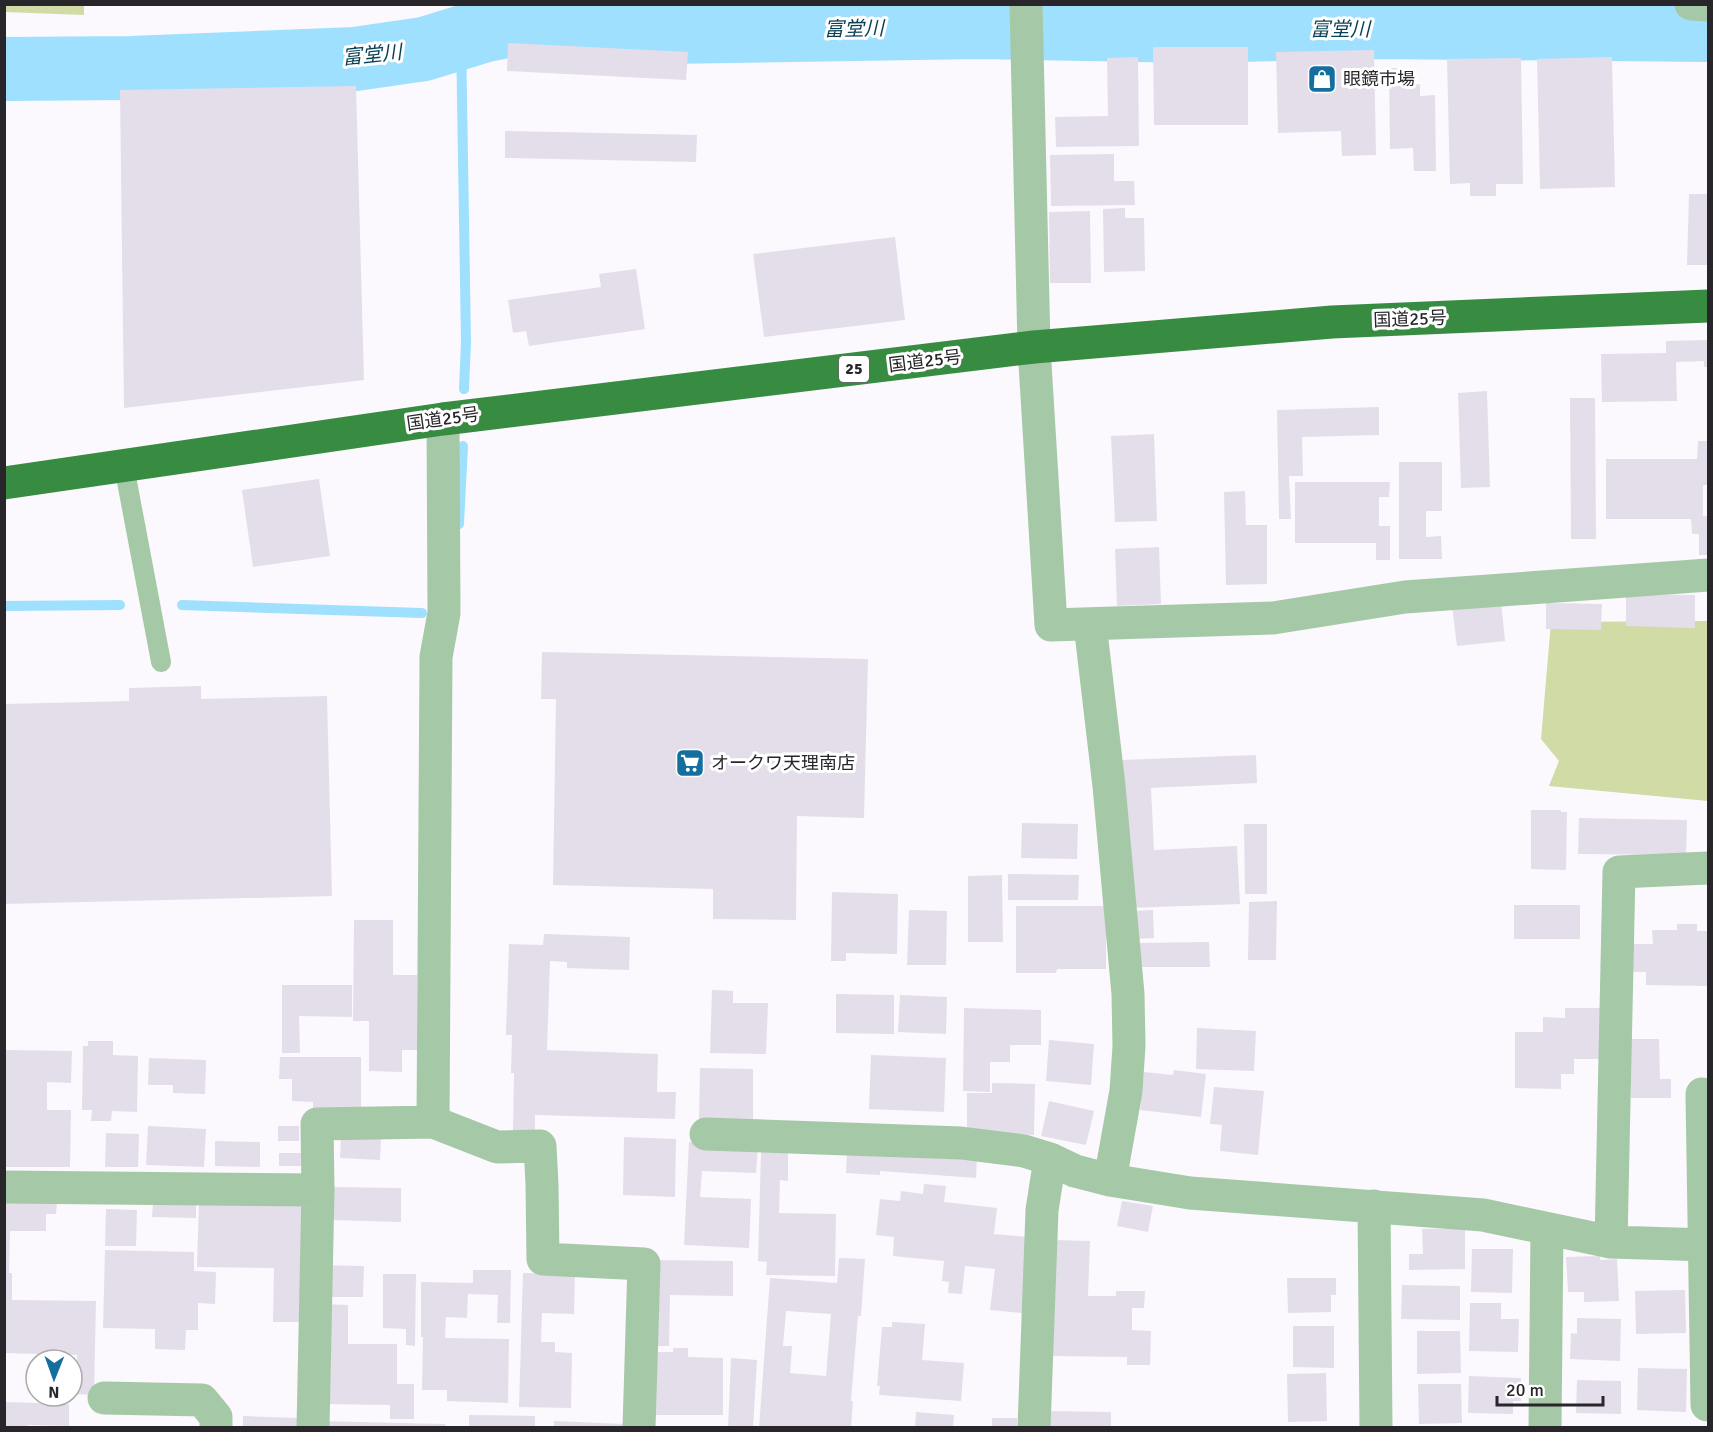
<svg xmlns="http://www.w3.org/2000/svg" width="1713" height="1432" viewBox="0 0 1713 1432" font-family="Signika,'Noto Sans JP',sans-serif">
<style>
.green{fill:#d1dba6}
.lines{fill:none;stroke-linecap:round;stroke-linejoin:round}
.stream{stroke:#9fe0fe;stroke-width:10}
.river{stroke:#9fe0fe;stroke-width:64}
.building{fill:#e4deea;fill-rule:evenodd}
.lane{stroke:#a5c9a6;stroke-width:20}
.street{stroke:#a5c9a6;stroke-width:33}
.highway{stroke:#388c41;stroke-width:33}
.labels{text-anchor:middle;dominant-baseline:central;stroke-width:6;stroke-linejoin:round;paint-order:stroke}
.shield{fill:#fff;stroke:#68676a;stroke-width:1.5}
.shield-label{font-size:16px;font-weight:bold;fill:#28262a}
.poi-label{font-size:18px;fill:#28262a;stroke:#fff;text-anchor:start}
.street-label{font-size:18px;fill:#28262a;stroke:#fff}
.water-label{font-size:20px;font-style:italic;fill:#073f54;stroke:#fff}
</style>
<rect width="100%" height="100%" fill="#fbf9fe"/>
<path class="green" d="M5 4 84 5V15L5 12Z
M1708 621V801L1549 786 1559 761 1541 739 1551 622Z"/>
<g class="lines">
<path class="stream" d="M461 37 466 342 464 389
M459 524 463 446
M182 605 422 613
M4 606 120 605"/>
<path class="river" d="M4 69 131 68 355 59 424 49 486 30 524 23 667 32 979 27 1196 31 1372 27 1708 30"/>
</g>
<path class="building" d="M508 43 688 52 686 80 507 71Z
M1153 47H1248V125H1154Z
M1374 50 1376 155 1342 156 1341 131 1278 133 1276 52Z
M1138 57 1139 146 1056 147 1055 117 1108 116 1107 58Z
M1612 57 1615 187 1540 189 1537 59Z
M1521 58 1523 184H1496V196H1470V183L1450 184 1447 59Z
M1389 68H1411V85L1420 84V96L1435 95 1436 171H1414L1413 148 1390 149Z
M356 86 364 380 124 408 120 90Z
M505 131 697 135 696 162 505 158Z
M1114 154V181H1134L1135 205 1051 206 1050 155Z
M1689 194H1708V265H1687Z
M1125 208V218H1144L1145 271 1104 272 1103 209Z
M1090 211 1091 283H1050L1049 212Z
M895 237 905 320 764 337 753 254Z
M636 269 645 329 529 346 526 331 513 333 508 300 601 287 599 274Z
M1708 340V367H1704V361L1676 362 1677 401 1602 402 1601 354 1666 353V341Z
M1487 391 1490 487 1461 488 1458 393Z
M1570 398H1595L1596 539H1571Z
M1379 407V435L1302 437 1303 476H1289L1291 519H1279L1277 410Z
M1154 434 1157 521 1115 522 1111 436Z
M1698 441H1708V485H1703V516H1708V555H1699V534H1692L1691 519H1606V459H1697Z
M1399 462H1442V511H1426V537L1441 536 1442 559H1399Z
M319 479 330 556 253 567 242 490Z
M1295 482H1390L1389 497H1379V526H1390V560H1376V543H1295Z
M1245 491 1246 525H1267V584L1226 585 1224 492Z
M1159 547 1161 604 1117 606 1115 549Z
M1626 594 1695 595V628L1626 626Z
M1501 601 1505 641 1457 646 1452 606Z
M1546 603 1602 604 1601 630 1546 629Z
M542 652 868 659 864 818 797 816 796 920 713 919V889L553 885 556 699H541Z
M201 686V699L327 696 332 896 4 904V704L129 701V688Z
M1256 755 1257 783 1151 788 1154 850 1237 846 1240 904 1128 908 1122 760Z
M1531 810H1561V812H1567L1566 870 1531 869Z
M1579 818 1687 820 1686 855 1578 854Z
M1022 823 1078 824 1077 859 1021 858Z
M1244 824H1267V894H1245Z
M1008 874 1079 875 1078 900H1008Z
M1002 875 1003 942H968V876Z
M832 892 898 894 897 954 846 953V961H831Z
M1277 901 1276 960H1248L1249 902Z
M1514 905H1580V939H1514Z
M1016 906H1106V969H1057L1056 973H1016Z
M909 910 947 911 946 965H907Z
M1153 910 1154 938 1132 939 1131 911Z
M354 920H393V975H417V1050H402V1072L369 1071V1021H353Z
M1677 924H1697V931H1708V986L1646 985V972H1632V944H1653L1652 930H1677Z
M544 934 630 937 629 970 567 968V962L550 961 547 1050 658 1054 657 1092H676L675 1119 535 1115V1130H513L514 1073H511L512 1035H506L509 944 543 945Z
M1209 942 1210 967H1138V943Z
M282 985H352V1017L299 1016 300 1053H282Z
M712 990 733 991V1003H768L766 1054 710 1053Z
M836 994 894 995V1034L836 1033Z
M900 995 947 997 946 1034 898 1032Z
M964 1008 1041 1010V1045H1010V1062H990V1092L963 1091Z
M1565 1008H1608V1059H1574V1074H1561V1089L1515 1088V1032H1543V1017L1565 1018Z
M1197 1028 1256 1031 1254 1071 1196 1069Z
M1631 1039H1659L1660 1079H1671V1098H1631Z
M1049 1040 1094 1044 1091 1085 1046 1081Z
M88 1041H113V1055L138 1056 137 1112 112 1111 111 1121H91L92 1110H82L83 1046H88Z
M5 1050 72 1051 71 1083 47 1082V1110H71L70 1167H4Z
M871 1055 946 1058 944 1112 869 1109Z
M280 1057H361V1109H313V1102L292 1101V1079H279Z
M149 1058 206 1060 205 1094 173 1093V1085H148Z
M700 1068 753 1069V1124L699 1123Z
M1174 1070 1206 1074 1201 1117 1140 1110 1144 1072 1173 1075Z
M992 1083 1035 1084 1034 1135 967 1133V1093H992Z
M1214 1087 1264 1091 1258 1155 1220 1151 1222 1125 1210 1124Z
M1049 1101 1094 1111 1086 1145 1041 1136Z
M148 1126 206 1129 204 1167 146 1165Z
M278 1126H299V1141H278Z
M106 1133 139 1134 138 1167H105Z
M341 1137 381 1138 380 1160 340 1158Z
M624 1137 676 1139 675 1197 623 1195Z
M215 1141 260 1142V1167L215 1166Z
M689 1142 758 1146 756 1173 702 1171 700 1197 751 1199 749 1248 684 1245Z
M847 1151 977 1157 976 1178 880 1171V1175L846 1173Z
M761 1152H788V1181L780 1180 779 1213 836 1214 835 1276 766 1275 767 1262 758 1261Z
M279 1153H302L301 1166H279Z
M924 1184 946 1186 944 1202 997 1208 994 1234 1029 1237 1022 1313 990 1310 995 1269 965 1266 962 1294 948 1293 949 1282 942 1281 944 1261 893 1256 894 1237 876 1235 880 1199 900 1201 901 1191 923 1194Z
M331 1187 401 1188V1222L331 1220Z
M4 1201 57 1202 56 1214H46V1231H10L9 1273H12V1300L96 1301 94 1395 72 1394V1367H77V1355L4 1353Z
M1122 1201 1153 1206 1148 1232 1117 1226Z
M153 1202 196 1203V1218L152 1217Z
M199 1203 303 1205 300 1322H273L274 1268 197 1267Z
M106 1209 137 1210 136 1246H105Z
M1465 1228V1269L1409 1270V1254H1423L1422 1229Z
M1054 1240 1090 1241 1088 1296H1116V1291H1145L1144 1308H1132V1330L1151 1331 1150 1365H1127V1357L1051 1356Z
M1472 1249H1513L1512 1293 1471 1292Z
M105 1250 194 1252V1271L216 1272 215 1304 198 1303V1330H186L185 1350 155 1349V1329L103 1328Z
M1600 1256V1260L1617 1259 1619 1301 1584 1302V1292H1568L1566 1257Z
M839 1258 865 1259 861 1316H858L851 1401H853L851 1428H759L770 1278 837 1283ZM786 1311 831 1314 826 1376 790 1373 792 1346H783Z
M652 1260 733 1261V1296L670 1295 669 1346H651Z
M316 1265 364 1266 363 1297H316Z
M473 1270H511L510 1323H497L498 1295 468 1294 467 1318 446 1317 445 1338 509 1339 508 1403 447 1401V1390H422L423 1337H421V1282L473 1283Z
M523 1273 575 1274 574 1314 542 1313 541 1342H555V1352L572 1353 571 1408 519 1407Z
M383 1274H416L415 1346 406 1345V1329L383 1328Z
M1287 1278H1336V1295H1331V1312L1288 1313Z
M1402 1285 1460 1286V1320L1401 1319Z
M1685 1290 1686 1333 1636 1334 1635 1291Z
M1470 1303H1501V1319H1519L1518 1352 1469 1351Z
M320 1304 348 1305V1344H397V1384H414V1419H390V1405L319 1404Z
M1577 1318 1621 1319 1620 1361 1570 1359 1571 1333 1577 1334Z
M892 1322 925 1324 922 1360 964 1363 961 1401 879 1395 880 1386H877L882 1327H892Z
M1293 1326H1334V1368L1293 1367Z
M1417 1331H1460L1461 1373 1417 1374Z
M673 1348H688V1357L723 1358V1415H647V1352H673Z
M731 1358 757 1360 753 1428H728Z
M1638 1368 1687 1369 1686 1412 1637 1410Z
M1326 1373 1327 1421 1288 1422 1287 1374Z
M1469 1376 1521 1378V1401H1513V1414L1468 1413Z
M1577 1380 1621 1381V1414L1576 1413Z
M1418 1384H1461L1462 1423 1419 1424Z
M4 1402 69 1404V1426L28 1425V1428H4Z
M1050 1411 1111 1412V1428H1050Z
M916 1412 954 1415 953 1428H915Z
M469 1415 535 1416V1428H469Z
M243 1416 298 1418 297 1428H243Z
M992 1418H1017V1428H992Z
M319 1421 445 1424V1428H318Z
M554 1421 624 1424V1428H554Z"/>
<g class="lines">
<path class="lane" d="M124 466 161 662"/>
<path class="street" d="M1026 4 1034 347 1051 625 1273 618 1405 597 1708 575
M1691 4 1708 5
M1090 624 1109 786 1128 994 1129 1046 1126 1091 1110 1180
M1702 1094 1707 1405
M433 1122 436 657 444 613 443 419
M706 1134 961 1143 1024 1151 1050 1159 1075 1171 1110 1180 1190 1193 1483 1215 1611 1242 1708 1245
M4 1187 318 1190
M1374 1206 1376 1428
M1611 1242 1619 872 1708 868
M104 1398 202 1400 216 1417V1428
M313 1428 318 1190 317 1124 433 1122 497 1147 540 1146 542 1184 543 1259 644 1264 639 1428
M1034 1428 1042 1210 1050 1159
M1545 1428 1547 1229"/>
<path class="highway" d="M4 483 443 419 1034 347 1332 322 1708 306"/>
</g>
<defs>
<g id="shop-square" transform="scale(1.5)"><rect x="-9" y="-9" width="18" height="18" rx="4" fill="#146f9e" stroke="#fff"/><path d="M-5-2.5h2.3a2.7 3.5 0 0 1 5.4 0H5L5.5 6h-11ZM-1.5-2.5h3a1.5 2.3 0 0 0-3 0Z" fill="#fff"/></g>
<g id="supermarket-square" transform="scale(1.5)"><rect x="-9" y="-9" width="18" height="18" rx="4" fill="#146f9e" stroke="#fff"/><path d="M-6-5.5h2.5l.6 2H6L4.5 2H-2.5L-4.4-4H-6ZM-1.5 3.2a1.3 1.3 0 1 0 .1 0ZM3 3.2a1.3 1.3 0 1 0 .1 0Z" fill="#fff"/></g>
</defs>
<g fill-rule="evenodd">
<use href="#shop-square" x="1322" y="79"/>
<use href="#supermarket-square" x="690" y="763"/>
</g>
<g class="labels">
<rect class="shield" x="839" y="356" width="30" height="26" rx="4.5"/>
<g class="shield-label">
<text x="854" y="369">25</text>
</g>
<g class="poi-label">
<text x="1343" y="79">眼鏡市場</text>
<text x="711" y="763">オークワ天理南店</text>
</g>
<g class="street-label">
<text transform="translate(1410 319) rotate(-2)">国道25号</text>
<text transform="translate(925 361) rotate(-7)">国道25号</text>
<text transform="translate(443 419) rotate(-8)">国道25号</text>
</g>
<g class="water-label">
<text transform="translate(854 29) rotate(-1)">富堂川</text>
<text x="1340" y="29">富堂川</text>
<text transform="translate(372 55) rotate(-6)">富堂川</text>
</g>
</g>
<rect width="1713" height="1432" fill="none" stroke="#28262a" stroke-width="12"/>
<g transform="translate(54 1378) rotate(181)"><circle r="28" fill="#ffffff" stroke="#a9a8aa" stroke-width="1.5"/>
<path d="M0-4.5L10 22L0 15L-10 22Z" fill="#146f9e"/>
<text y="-9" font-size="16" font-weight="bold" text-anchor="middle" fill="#28262a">N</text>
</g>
<path d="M1497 1396v9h106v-9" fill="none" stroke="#28262a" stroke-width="3"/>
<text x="1506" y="1396" font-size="18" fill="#28262a" stroke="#ffffff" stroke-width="4.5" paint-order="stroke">20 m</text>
</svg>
